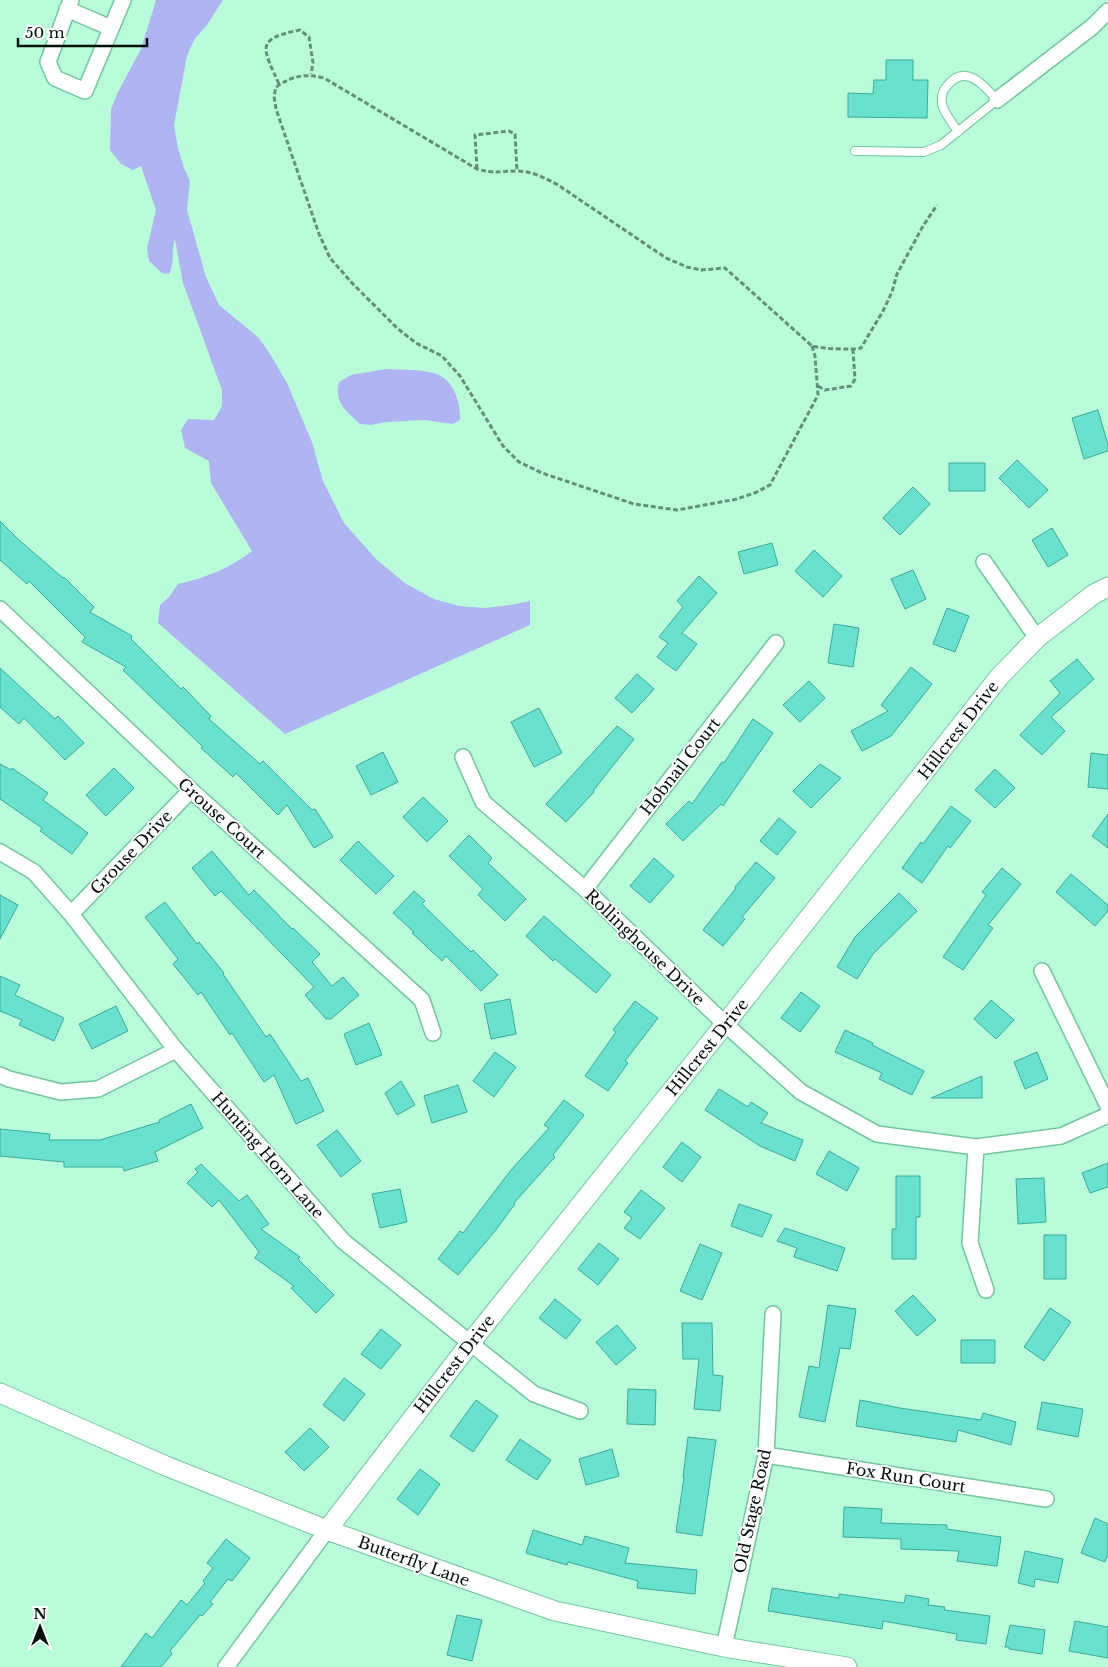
<svg xmlns="http://www.w3.org/2000/svg" width="1108" height="1667" viewBox="0 0 1108 1667" font-family="'Libre Baskerville',serif">
<style>
.green{fill:#b1b4f3}
.building{fill:#68e2cf;stroke:#3caa9b}
.lines{fill:none;stroke-linecap:round;stroke-linejoin:round}
.service-casing{stroke:#72c69e;stroke-width:10}
.minor-casing{stroke:#72c69e;stroke-width:18}
.tertiary-casing{stroke:#72c69e;stroke-width:21}
.path{stroke:#649078;stroke-width:3;stroke-dasharray:5 2.5;stroke-linecap:butt}
.service{stroke:#fff;stroke-width:8}
.minor{stroke:#fff;stroke-width:15}
.tertiary{stroke:#fff;stroke-width:19}
.labels{text-anchor:middle;dominant-baseline:central;stroke-width:4;stroke-linejoin:round;paint-order:stroke}
.street-label{font-size:16px;fill:#001107;stroke:#fff}
</style>
<rect width="100%" height="100%" fill="#b9fcd9"/>
<path class="green" d="M156 0H223L207 25 194 40 187 56 174 125 178 148 184 168 190 181 187 210 206 277 219 305 259 338 270 354 287 383 312 442 323 481 344 523 376 559 406 584 434 599 459 606 485 608 510 605 530 601V625L285 734 158 623 160 605 169 597 178 584C203 579 232 567 252 551L211 483 209 461 185 448 181 430 188 419 214 420 222 406V390L183 283 175 239C171 249 175 264 169 274L162 273 149 261 147 248 156 210 141 166 133 170 121 164 110 150 111 109 118 92 141 49Z
M386 369C401 370 418 369 433 373 453 377 461 402 460 420L453 424 425 420 386 422 371 425 360 424C346 411 334 403 339 382L351 375Z"/>
<path class="building" d="M886 60H913V80H928L927 118 848 117V93L873 94 874 80H886Z
M1098 410 1108 445V451L1084 459 1072 418Z
M1017 460 1048 490 1029 508 999 478Z
M949 463H985V491H949Z
M913 487 930 504 900 535 883 518Z
M0 521 19 540 63 578 64 577 94 607 90 612 132 636 131 639 181 689 183 687 211 716 209 719 260 764 263 761 312 810 315 809 333 837 314 848 287 805 278 815 236 773 233 777 201 748 203 747 123 670 126 667 82 642 85 637 29 581 27 584 0 560Z
M1052 528 1068 555 1048 567 1032 540Z
M772 543 778 565 744 574 738 552Z
M814 550 842 576 823 597 795 571Z
M913 570 926 599 905 609 891 579Z
M699 576 717 593 682 633 697 644 676 671 657 657 668 643 659 637 683 607 677 601Z
M947 608 969 616 955 652 933 644Z
M834 624 859 628 853 667 828 663Z
M1077 659 1094 679 1051 717 1065 731 1042 755 1020 735 1060 693 1050 681Z
M911 667 932 684 891 736 862 751 851 731 888 711 881 705Z
M0 668 55 719 58 716 84 743 65 760 24 718 19 724 0 707Z
M637 674 654 689 632 713 615 698Z
M809 681 825 698 800 722 783 705Z
M539 708 562 753 534 767 511 722Z
M753 719 773 733 723 806 721 804 683 841 666 824 689 801 692 804 722 762 724 763Z
M617 726 634 739 593 791 594 792 566 822 546 804Z
M383 752 398 782 371 795 356 766Z
M1091 753 1108 755V789L1088 787Z
M0 764 11 770 12 768 48 793 43 800 88 833 72 854 40 831 42 828 0 799Z
M820 764 841 778 811 808 793 791Z
M114 768 134 788 106 816 86 795Z
M995 769 1015 788 995 808 975 790Z
M423 797 448 821 427 842 403 817Z
M951 806 971 821 950 848 948 846 922 883 902 868 921 842 923 844Z
M1108 814V848L1092 836Z
M779 818 796 832 777 855 760 841Z
M469 835 492 858 488 863 526 899 505 921 478 895 483 889 449 856Z
M358 841 394 876 376 894 340 860Z
M212 851 249 895 254 890 292 929 293 928 320 954 312 962 332 986 343 977 359 995 331 1019H326L305 995 314 987 221 891 215 896 192 868Z
M654 858 674 876 650 903 630 886Z
M756 862 775 878 742 917 745 919 723 946 703 930 736 888 735 887Z
M1002 868 1021 884 988 925 993 928 963 970 943 957 986 895 982 892Z
M1071 874 1108 905V911L1095 926 1056 892Z
M414 891 425 901 422 904 471 952 473 950 498 975 481 991 446 956 442 961 412 933 414 932 393 913Z
M899 893 917 911 873 954 857 979 837 967 855 937Z
M0 895 18 905 0 939Z
M165 902 197 944 199 942 224 973 223 974 266 1037 270 1034 301 1081 308 1078 324 1111 296 1124 274 1075 264 1082 232 1033 230 1035 201 992 198 995 173 964 178 959 145 917Z
M544 916 611 975 596 993 555 959 553 961 526 936Z
M0 976 20 985 15 995 64 1018 54 1041 19 1025 22 1020 0 1011Z
M801 992 820 1006 800 1032 781 1018Z
M510 999 516 1034 491 1039 484 1004Z
M991 1000 1014 1020 996 1039 974 1019Z
M635 1001 658 1018 625 1061 628 1063 608 1091 585 1076 616 1032 613 1030Z
M116 1006 128 1031 92 1049 79 1024Z
M369 1023 382 1055 356 1065 344 1034Z
M845 1030 873 1043 872 1045 924 1071 912 1095 879 1079 882 1073 835 1052Z
M495 1052 516 1067 494 1097 473 1081Z
M1037 1052 1048 1079 1025 1089 1014 1062Z
M982 1076V1098H931Z
M401 1081 415 1105 397 1115 385 1093Z
M458 1085 467 1112 432 1123 424 1096Z
M719 1089 748 1107 751 1102 768 1113 761 1123 803 1140 795 1161 760 1146 705 1110Z
M564 1100 584 1115 553 1155 555 1157 514 1203 515 1204 495 1231 458 1275 438 1259 460 1231 463 1233 511 1170 549 1128 544 1125Z
M191 1104 203 1128 155 1152 158 1161 124 1171 123 1167H64V1162L0 1156V1129L50 1134 49 1140H100L160 1122 159 1120Z
M337 1130 361 1161 341 1177 317 1145Z
M682 1142 701 1157 682 1182 663 1167Z
M829 1151 859 1168 847 1191 816 1174Z
M1108 1163V1187L1090 1193 1082 1173Z
M201 1164 239 1201 247 1195 269 1224 261 1229 300 1257 298 1259 334 1295 316 1313 291 1288 294 1286 255 1258 259 1252 219 1200 212 1207 187 1183 198 1172 195 1169Z
M896 1176H920V1217H916V1259H892V1229H896Z
M1044 1178 1046 1222 1018 1224 1016 1179Z
M400 1189 407 1222 380 1228 372 1194Z
M641 1190 665 1208 640 1239 624 1228 632 1218 624 1212Z
M739 1204 772 1215 762 1237 731 1226Z
M785 1228 845 1248 837 1271 794 1257 797 1248 777 1241Z
M1044 1235H1066V1279H1044Z
M599 1243 619 1259 598 1285 578 1269Z
M700 1244 722 1253 702 1300 680 1291Z
M913 1295 936 1320 917 1336 895 1311Z
M555 1299 581 1320 566 1339 539 1318Z
M828 1305 856 1309 850 1349 840 1348 825 1422 799 1417 809 1366 819 1368Z
M1050 1308 1071 1322 1044 1361 1024 1347Z
M682 1323H712L713 1375 723 1376 720 1411 694 1409 699 1359H683Z
M617 1325 636 1348 616 1365 596 1342Z
M381 1329 401 1345 381 1369 361 1354Z
M961 1340H995V1363H961Z
M344 1378 365 1394 344 1421 323 1405Z
M628 1389 656 1390 655 1425 627 1424Z
M476 1400 498 1416 473 1452 450 1436Z
M860 1400 900 1408 981 1420 983 1413 1016 1422 1011 1445 958 1430 956 1442 856 1426Z
M1042 1402 1083 1409 1078 1437 1037 1429Z
M310 1428 329 1447 304 1471 285 1452Z
M688 1437 716 1440 702 1536 676 1532 684 1477H683Z
M520 1439 551 1460 537 1480 506 1460Z
M612 1449 619 1476 586 1485 579 1459Z
M420 1469 440 1484 418 1515 397 1499Z
M844 1507 882 1509 881 1523 947 1525V1529L1001 1537 997 1566 957 1561 959 1551 901 1549V1539L843 1537Z
M1095 1518 1108 1524V1554L1105 1562 1081 1553Z
M533 1530 582 1545 585 1536 629 1548 625 1563 697 1570 695 1594 637 1588 638 1581 568 1562 567 1565 526 1553Z
M226 1539 250 1558 232 1581 228 1579 210 1602 213 1604 202 1616 200 1615 170 1651 172 1654 161 1667H121L146 1633 152 1638 181 1600 187 1605 205 1583 203 1581 213 1568 207 1563Z
M1025 1551 1063 1559 1058 1583 1035 1579 1034 1587 1018 1583Z
M772 1588 839 1598V1594L904 1603 906 1595 929 1599 928 1605 945 1607 944 1610 990 1616 986 1644 956 1640 957 1634 883 1621 882 1629 768 1611Z
M457 1615 482 1620 472 1661 447 1655Z
M1075 1621 1108 1627V1658L1069 1651Z
M1010 1625 1045 1630 1042 1654 1009 1649V1647H1005Z"/>
<g class="lines">
<g class="service-casing">
<path id="service" d="M855 151 924 152 941 145 997 100C983 84 965 63 947 86 942 91 941 97 942 104 944 114 953 123 958 132"/>
</g>
<g class="minor-casing">
<path id="minor" d="M71 0 48 62 55 78 85 91 123 0
M67 9 111 28
M997 100 1092 27 1108 11
M984 562 1037 638
M0 609 191 790 422 1000 433 1033
M463 757 483 802 585 889 725 1024 801 1092 877 1134 976 1147 1061 1136 1108 1115
M0 852 34 872 71 914 176 1050 343 1241 534 1394 580 1411
M585 889 776 643
M71 914 191 790
M1042 971 1108 1106
M0 1075 9 1079 61 1092 98 1089 176 1050
M976 1147 970 1243 986 1290
M766 1455 1046 1499
M724 1647 766 1455 773 1314
M226 1667 327 1530"/>
</g>
<g class="tertiary-casing">
<path id="tertiary" d="M0 1393 166 1466 327 1530 555 1611 724 1647 847 1667
M327 1530 471 1342 725 1024 1000 676 1037 638 1094 594 1108 587"/>
</g>
<path class="path" d="M279 84C263 48 254 39 300 30L309 37 313 63 311 74
M477 169 475 135 509 131 515 134 517 171
M812 346 815 356 818 395 770 485 757 492 737 499 677 510 634 504 542 473 519 462 503 446 460 376 442 356 416 343 397 328 352 283 330 258 319 234 276 109 274 96 276 87C292 76 305 73 324 78L477 169C493 174 501 171 517 171 532 171 545 178 558 185L666 258 687 267 701 270 725 268 812 346C823 349 850 350 861 348L883 311 892 292 897 274 923 226 937 205
M818 386 825 390 851 386 855 379 853 350"/>
<use href="#service" class="service"/>
<use href="#minor" class="minor"/>
<use href="#tertiary" class="tertiary"/>
</g>
<g class="labels">
<g class="street-label">
<text transform="translate(958 730) rotate(-52)">Hillcrest Drive</text>
<text transform="translate(680 766) rotate(-52)">Hobnail Court</text>
<text transform="translate(222 818) rotate(42)">Grouse Court</text>
<text transform="translate(131 852) rotate(-46)">Grouse Drive</text>
<text transform="translate(645 947) rotate(44)">Rollinghouse Drive</text>
<text transform="translate(707 1047) rotate(-51)">Hillcrest Drive</text>
<text transform="translate(268 1155) rotate(49)">Hunting Horn Lane</text>
<text transform="translate(454 1364) rotate(-52)">Hillcrest Drive</text>
<text transform="translate(906 1477) rotate(9)">Fox Run Court</text>
<text transform="translate(752 1511) rotate(-78)">Old Stage Road</text>
<text transform="translate(414 1561) rotate(20)">Butterfly Lane</text>
</g>
</g>
<g transform="translate(40 1627)" stroke="#ffffff" stroke-width="4" paint-order="stroke">
<path d="M0-4L9 19L0 12L-9 19Z" fill="#001107"/>
<text y="-8" font-size="14" font-weight="bold" text-anchor="middle" fill="#001107">N</text>
</g>
<path d="M18 38v8h129v-8" fill="none" stroke="#001107" stroke-width="2.5"/>
<text x="25" y="38" font-size="15" fill="#001107" stroke="#ffffff" stroke-width="4" paint-order="stroke">50 m</text>
</svg>
